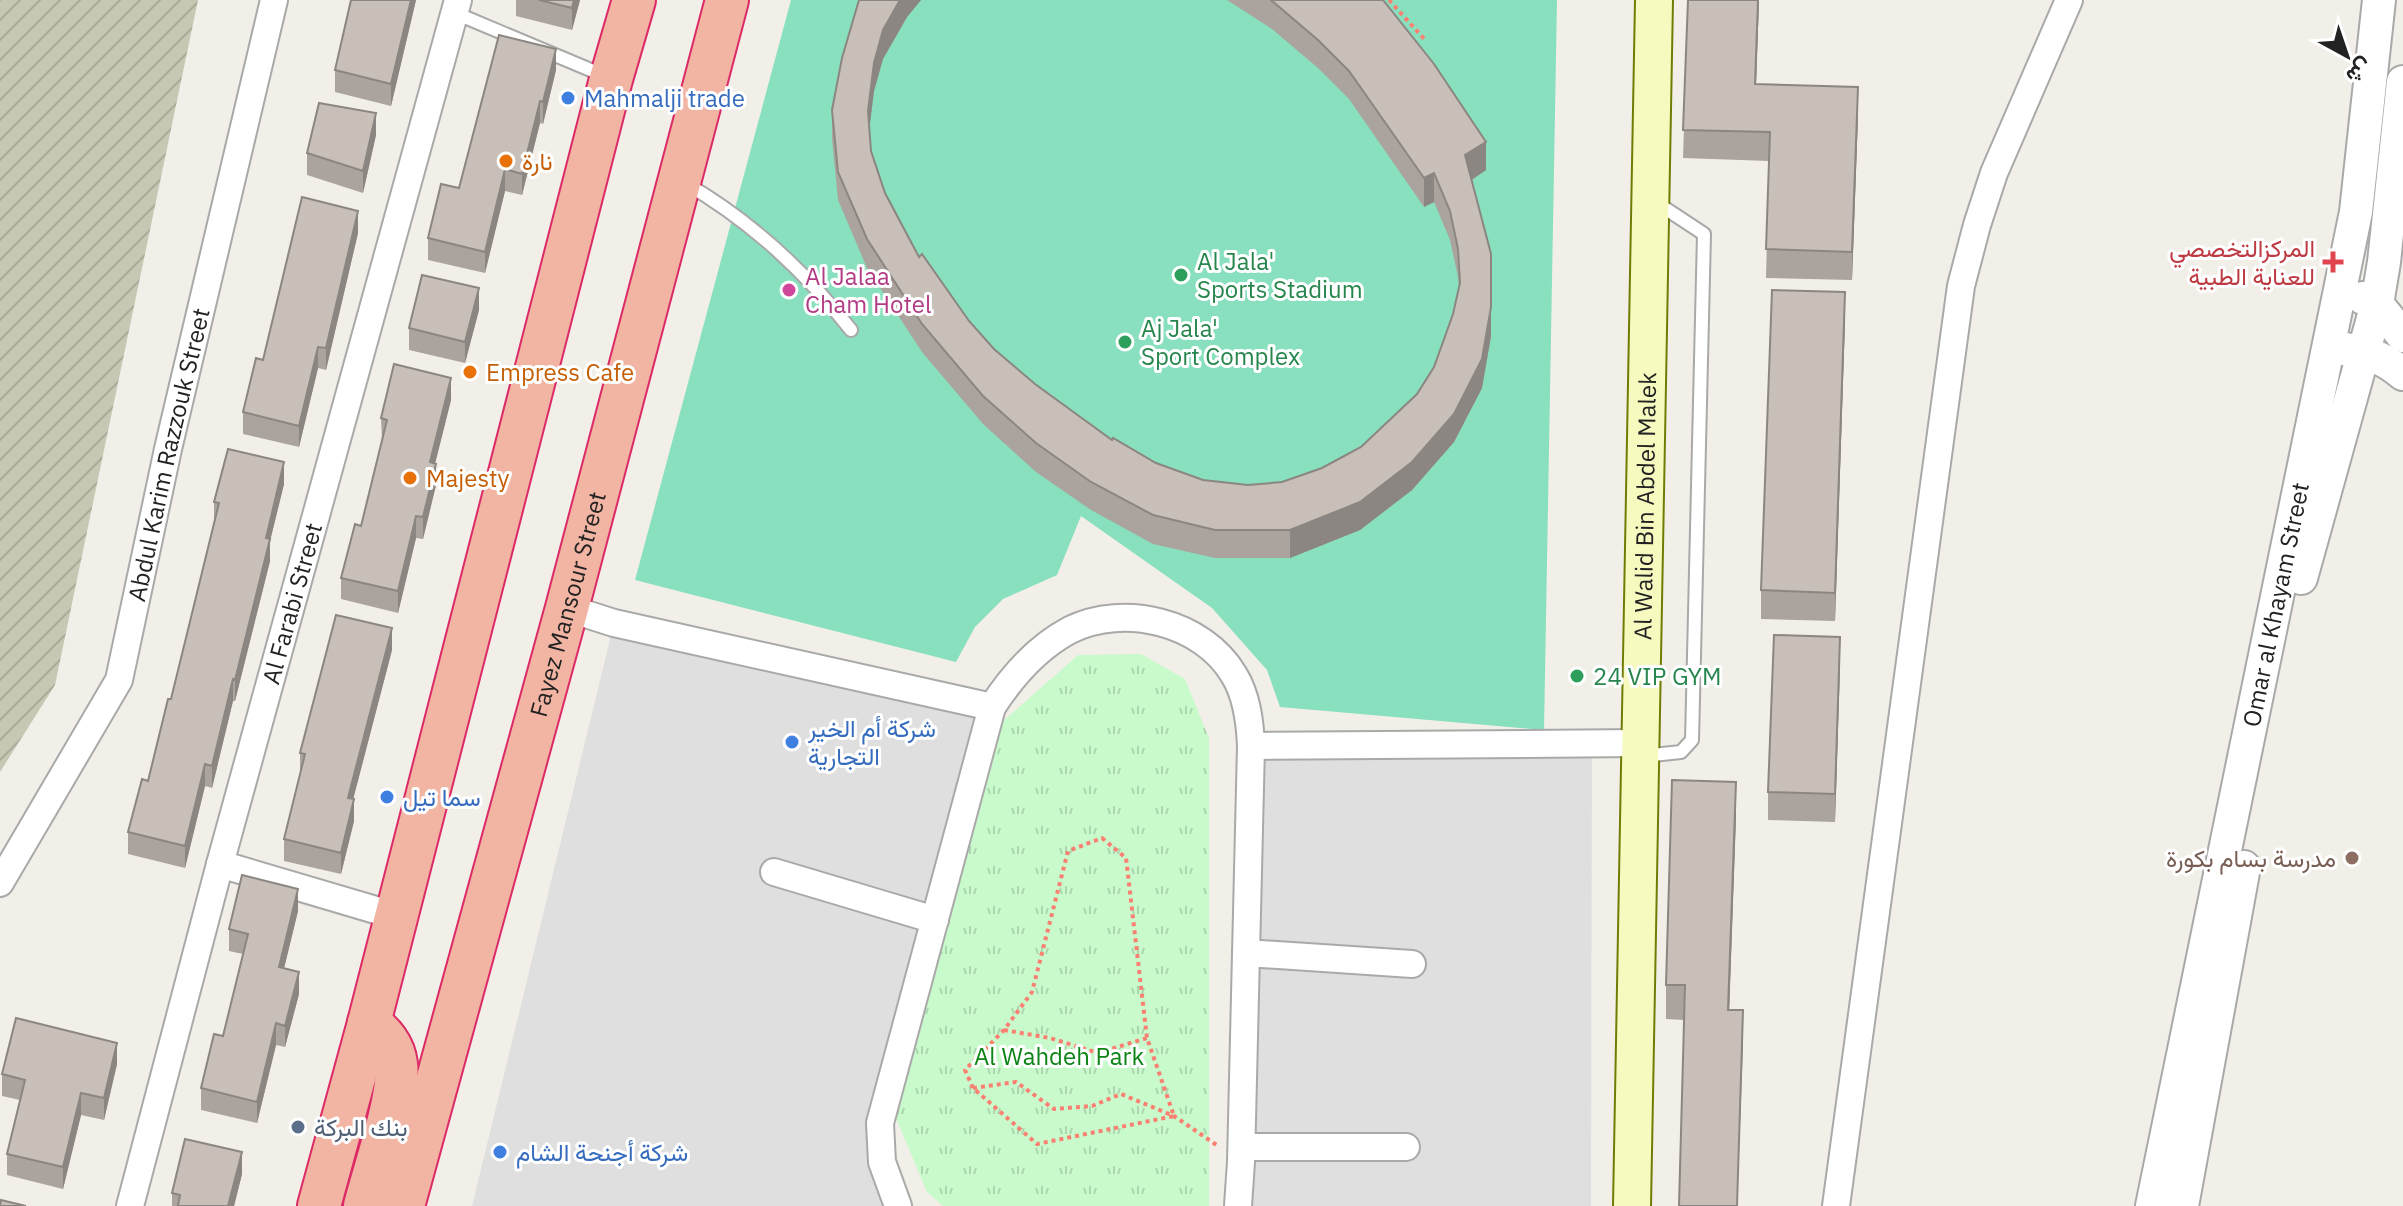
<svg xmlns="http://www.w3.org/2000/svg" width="2403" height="1206" viewBox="0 0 2403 1206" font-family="'IBM Plex Sans',Vazirmatn,sans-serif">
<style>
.residential{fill:#e0dfdf}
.construction{fill:url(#construction-furrows)}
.park{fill:url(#park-tufts)}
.pitch{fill:#88e0be}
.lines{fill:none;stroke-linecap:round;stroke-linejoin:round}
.service-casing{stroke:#a9a9a9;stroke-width:16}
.minor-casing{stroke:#a9a9a9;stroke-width:30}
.tertiary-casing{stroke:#a9a9a9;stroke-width:36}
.secondary-casing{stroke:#707d05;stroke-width:40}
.trunk-casing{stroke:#dc2a67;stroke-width:46}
.path{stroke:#fa8072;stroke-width:4;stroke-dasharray:4 4;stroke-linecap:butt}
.service{stroke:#fff;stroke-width:12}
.minor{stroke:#fff;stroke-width:26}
.tertiary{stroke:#fff;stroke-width:32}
.secondary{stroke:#f7fabf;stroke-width:36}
.trunk{stroke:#f2b4a3;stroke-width:42}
.wall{fill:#aba49e}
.shaded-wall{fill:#8b8681}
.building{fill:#c7bfb8;stroke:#8b8681;stroke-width:2}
.shop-dot{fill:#3f7fe0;stroke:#fff;stroke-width:3}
.food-dot{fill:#e8710a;stroke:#fff;stroke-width:3}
.health-dot{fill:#e0444e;stroke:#fff;stroke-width:3}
.leisure-dot{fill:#2e9e5b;stroke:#fff;stroke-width:3}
.hotel-dot{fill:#d1479c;stroke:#fff;stroke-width:3}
.education-dot{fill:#8d6e63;stroke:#fff;stroke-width:3}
.service-dot{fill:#5c6f8a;stroke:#fff;stroke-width:3}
.labels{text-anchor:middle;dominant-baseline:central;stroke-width:6;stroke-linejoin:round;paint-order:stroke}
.shop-label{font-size:24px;fill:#366cbe;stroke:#fff;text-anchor:start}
.food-label{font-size:24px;fill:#c56008;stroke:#fff;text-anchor:start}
.health-label{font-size:24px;fill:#be3a42;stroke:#fff;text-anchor:end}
.leisure-label{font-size:24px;fill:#27864d;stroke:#fff;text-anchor:start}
.hotel-label{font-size:24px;fill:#b23c85;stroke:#fff;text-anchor:start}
.street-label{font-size:24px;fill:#222;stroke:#fff}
.education-label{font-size:24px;fill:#785e54;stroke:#fff;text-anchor:end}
.park-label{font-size:24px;fill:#0c8416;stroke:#fff}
.service-label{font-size:24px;fill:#4e5e75;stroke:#fff;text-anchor:start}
</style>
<defs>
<pattern id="construction-furrows" width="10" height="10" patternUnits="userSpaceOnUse" patternTransform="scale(2)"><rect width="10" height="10" fill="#c7c7b4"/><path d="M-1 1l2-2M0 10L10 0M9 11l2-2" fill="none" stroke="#abab9a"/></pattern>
<pattern id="park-tufts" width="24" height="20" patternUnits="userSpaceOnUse" patternTransform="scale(2)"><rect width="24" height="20" fill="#c8facc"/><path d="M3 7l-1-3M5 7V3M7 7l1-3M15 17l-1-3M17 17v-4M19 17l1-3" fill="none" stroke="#acd6af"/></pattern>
</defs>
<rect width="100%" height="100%" fill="#f2efe9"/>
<path class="residential" d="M614 623 992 707 880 1123 898 1206H472Z
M1592 743 1591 1206H1233L1251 746Z"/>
<path class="construction" d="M0 0H198L55 685 0 772Z"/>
<path class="park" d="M1141 654 1185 679 1209 738V1206H943L927 1192 890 1104 1001 723 1078 655Z"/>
<path class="pitch" d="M791 0H1557L1544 730 1280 707 1267 670 1212 608 1081 516 1057 575 1003 599 975 627 956 662 635 580Z"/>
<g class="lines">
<g class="service-casing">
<path id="service" d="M455 13 605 76
M685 183C751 221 804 270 851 330
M1643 756 1681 752 1692 740 1704 234 1657 203"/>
</g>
<g class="minor-casing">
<g id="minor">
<path d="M567 608 614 623 992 707"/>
<path d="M1251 746 1640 743"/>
<path d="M220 864 396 916"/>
<path d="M774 872 935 920"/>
<path id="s1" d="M0 883 119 680 168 449 274 0"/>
<path d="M1246 953 1412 964"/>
<path d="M1242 1147H1406"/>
<path id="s2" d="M130 1206 220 864 458 0"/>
<path d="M898 1206 882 1162 880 1123 992 707C1012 676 1036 648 1070 630 1124 603 1203 622 1234 675 1247 696 1250 722 1251 746L1241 1162 1238 1206"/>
<path d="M1836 1206 1961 286 1977 225 1994 173 2069 0"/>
</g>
</g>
<g class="tertiary-casing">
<g id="tertiary">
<path d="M2363 298 2377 304 2403 336"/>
<path d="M2344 349C2368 352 2384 358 2403 374"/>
<path d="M2301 578 2377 304 2384 262 2403 82"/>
<path id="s3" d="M2152 1206 2356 212 2379 0"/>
<path d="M2182 1206 2244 867"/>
</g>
</g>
<g class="secondary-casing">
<g id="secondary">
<path id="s4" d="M1632 1206 1654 0"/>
</g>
</g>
<g class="trunk-casing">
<g id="trunk">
<path d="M319 1206 369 1023 611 79 634 0"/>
<path d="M365 1206C373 1174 401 1093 396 1064 394 1046 383 1034 369 1023"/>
<path id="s5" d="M403 1206 567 608 727 0"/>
</g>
</g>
<path class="path" d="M1389 0 1426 41
M1102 838 1126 858 1147 1038 1174 1116 1037 1144 973 1088 965 1070 1004 1030 1032 992 1068 851Z
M1004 1030 1050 1038 1098 1053 1147 1038
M973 1088 1016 1082 1054 1109 1092 1106 1121 1094 1174 1116 1218 1146"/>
<use href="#service" class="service"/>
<use href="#minor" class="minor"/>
<use href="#tertiary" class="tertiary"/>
<use href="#secondary" class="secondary"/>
<use href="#trunk" class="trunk"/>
</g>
<path class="wall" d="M351 0H416L391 106 335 92V70Z
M516 0H580L572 30 516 16Z
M859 0H921L907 17 883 59 874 91 869 129 871 151 885 193 919 257 969 321 994 349 1035 384 1112 440 1156 463 1203 480 1248 485 1282 482 1322 468 1361 447 1417 394 1434 367 1453 314 1459 288 1458 277 1450 240 1434 202 1424 207 1349 99 1318 68 1272 29 1227 0H1383L1486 170 1472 180 1491 336 1482 388 1454 442 1412 490 1360 530 1290 558H1215L1153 544 1091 510 1036 472 983 424 922 352 867 268 838 200 832 139V110Z
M1688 0H1759L1756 84 1858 116 1852 280 1766 278 1769 161 1683 158Z
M556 70 543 124 540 123 522 195 505 191 485 273 428 260V238L459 188Z
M376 135 363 193 307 175V153Z
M358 233 326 370 318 368 299 447 243 434V412L263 360Z
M479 310 465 363 409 350V328Z
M1845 320 1835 621 1761 619V590Z
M451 400 435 463 436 485 423 539 416 538 398 613 341 599V578L361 526 382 440 381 418Z
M284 484 270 541V561L235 701H233L212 788 205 786 185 868 128 854V832L148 781 171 699 214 522V502Z
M392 650 353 799 354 821 341 874 284 861V839L300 774V753Z
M1840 666 1835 822 1768 820V792Z
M1736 816 1729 1010 1743 1045 1684 1020 1666 1019V985Z
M298 911 284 968 299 994 285 1047 276 1045 257 1123 201 1110V1088L223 1036 243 954 229 951V929Z
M117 1064 104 1120 81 1115 63 1189 7 1175V1154L20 1100 2 1096V1074Z
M242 1174 234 1206H172V1193Z"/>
<path class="shaded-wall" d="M411 0H416L391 106V84Z
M574 0H580L572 30V8Z
M900 0H921L907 17 883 59 874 91 868 140V111L874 63 883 30Z
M1758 0H1759L1755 113V84Z
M556 49V70L543 124V102Z
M1858 87V116L1852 280V252Z
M540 101V123L522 195V174Z
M376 113V135L363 193V171Z
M1486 142V170L1465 184V155Z
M505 169V191L485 273V252Z
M1434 173V202L1424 207V178Z
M358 211V233L326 370V348Z
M1491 254V336L1482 388 1454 442 1412 490 1360 530 1290 558V530L1482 359Z
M479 288V310L465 363V342Z
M1845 292V320L1835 621V593Z
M318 347V368L299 447V426Z
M451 378V400L430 484V462Z
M284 462V484L270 541V561L235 701V680L266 538Z
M436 464V485L423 539V517Z
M416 516V538L398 613V591Z
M392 628V650L348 819V798Z
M1840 637V666L1835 822V794Z
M233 679V701L212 788V766Z
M205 764V786L185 868V846Z
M1736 782V816L1728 1045V1010Z
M354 799V821L341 874V853Z
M298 889V911L279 989V967Z
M299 972V994L285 1047V1026Z
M1743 1010V1045L1737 1206Z
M276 1023V1045L257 1123V1102Z
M117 1043V1064L104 1120V1098Z
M81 1093V1115L63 1189V1167Z
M242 1152V1174L234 1206H228Z"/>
<path class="building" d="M351 0H411L391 84 335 70Z
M539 0H574L572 8Z
M859 0H900L883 30 874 63 868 111 871 151 885 193 919 257 922 254 969 321 994 349 1035 384 1112 440 1113 438 1156 463 1203 480 1248 485 1282 482 1322 468 1361 447 1417 394 1434 367 1453 314 1460 283 1458 249 1450 211 1434 173 1424 178 1349 71 1318 40 1271 0H1383L1434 64 1486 142 1465 155 1491 254V307L1482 359 1454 414 1412 462 1360 502 1290 530H1215L1153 515 1091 482 1036 443 983 396 922 324 867 239 838 172 832 110 842 58Z
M1688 0H1758L1755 84 1858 87 1852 252 1766 249 1770 132 1683 130Z
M499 35 556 49 543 102 540 101 522 174 505 169 485 252 428 238 441 184 459 188Z
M319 103 376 113 363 171 307 153Z
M302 197 358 211 326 348 318 347 299 426 243 412 256 358 263 360Z
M422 275 479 288 465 342 409 328Z
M1772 290 1845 292 1835 593 1761 590Z
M394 364 451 378 430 462 436 464 423 517 416 516 398 591 341 578 355 524 361 526 387 420 381 418Z
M228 449 284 462 266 538 270 539 235 680 233 679 212 766 205 764 185 846 128 832 142 779 148 781 168 699H171L219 503 214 502Z
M336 615 392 628 348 798 354 799 341 853 284 839 305 754 300 753Z
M1774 635 1840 637 1835 794 1768 792Z
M1672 780 1736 782 1728 1010H1743L1737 1206H1679L1685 985H1666Z
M242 875 298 889 279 967 299 972 285 1026 276 1023 257 1102 201 1088 214 1034 223 1036 248 934 229 929Z
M16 1018 117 1043 104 1098 81 1093 63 1167 7 1154 25 1080 2 1074Z
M185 1139 242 1152 228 1206H178L180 1195 172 1193Z
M1 1200 26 1206H0Z"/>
<g class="shop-dot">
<circle cx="568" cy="98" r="8"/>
<circle cx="792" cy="742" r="8"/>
<circle cx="387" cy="797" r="8"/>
<circle cx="500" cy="1152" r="8"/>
</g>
<g class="food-dot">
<circle cx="506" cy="161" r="8"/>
<circle cx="470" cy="372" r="8"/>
<circle cx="410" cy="478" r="8"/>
</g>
<path class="health-dot" d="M2329 250h8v8h8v8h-8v8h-8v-8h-8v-8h8z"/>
<g class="leisure-dot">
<circle cx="1181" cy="275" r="8"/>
<circle cx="1125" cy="342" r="8"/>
<circle cx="1577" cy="676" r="8"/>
</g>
<circle class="hotel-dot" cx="789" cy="290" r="8"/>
<circle class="education-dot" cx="2352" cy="858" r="8"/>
<circle class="service-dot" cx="298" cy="1127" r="8"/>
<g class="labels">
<g class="shop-label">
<text x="584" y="98">Mahmalji trade</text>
<text x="808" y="728">شركة أم الخير<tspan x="808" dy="28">التجارية</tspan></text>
<text x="403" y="797">سما تيل</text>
<text x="516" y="1152">شركة أجنحة الشام</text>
</g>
<g class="food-label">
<text x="522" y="161">نارة</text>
<text x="486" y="372">Empress Cafe</text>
<text x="426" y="478">Majesty</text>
</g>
<g class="health-label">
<text x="2315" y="248">المركزالتخصصي<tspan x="2315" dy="28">للعناية الطبية</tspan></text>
</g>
<g class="leisure-label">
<text x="1197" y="261">Al Jala'<tspan x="1197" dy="28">Sports Stadium</tspan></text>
<text x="1141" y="328">Aj Jala'<tspan x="1141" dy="28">Sport Complex</tspan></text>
<text x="1593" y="676">24 VIP GYM</text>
</g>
<g class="hotel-label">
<text x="805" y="276">Al Jalaa<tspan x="805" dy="28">Cham Hotel</tspan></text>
</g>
<g class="street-label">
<text stroke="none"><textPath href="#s1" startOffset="466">Abdul Karim Razzouk Street</textPath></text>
<text stroke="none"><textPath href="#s4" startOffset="700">Al Walid Bin Abdel Malek</textPath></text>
<text stroke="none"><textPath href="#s2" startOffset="624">Al Farabi Street</textPath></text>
<text stroke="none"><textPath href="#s5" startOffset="624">Fayez Mansour Street</textPath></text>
<text stroke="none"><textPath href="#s3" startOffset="614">Omar al Khayam Street</textPath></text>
</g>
<g class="education-label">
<text x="2336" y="858">مدرسة بسام بكورة</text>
</g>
<g class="park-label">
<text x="1059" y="1056">Al Wahdeh Park</text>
</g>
<g class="service-label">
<text x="314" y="1127">بنك البركة</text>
</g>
</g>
<g transform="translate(2347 56) rotate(140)" stroke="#ffffff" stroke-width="6" paint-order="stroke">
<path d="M0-6L14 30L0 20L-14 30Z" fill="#222222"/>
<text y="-12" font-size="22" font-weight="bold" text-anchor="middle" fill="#222222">ش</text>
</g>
</svg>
